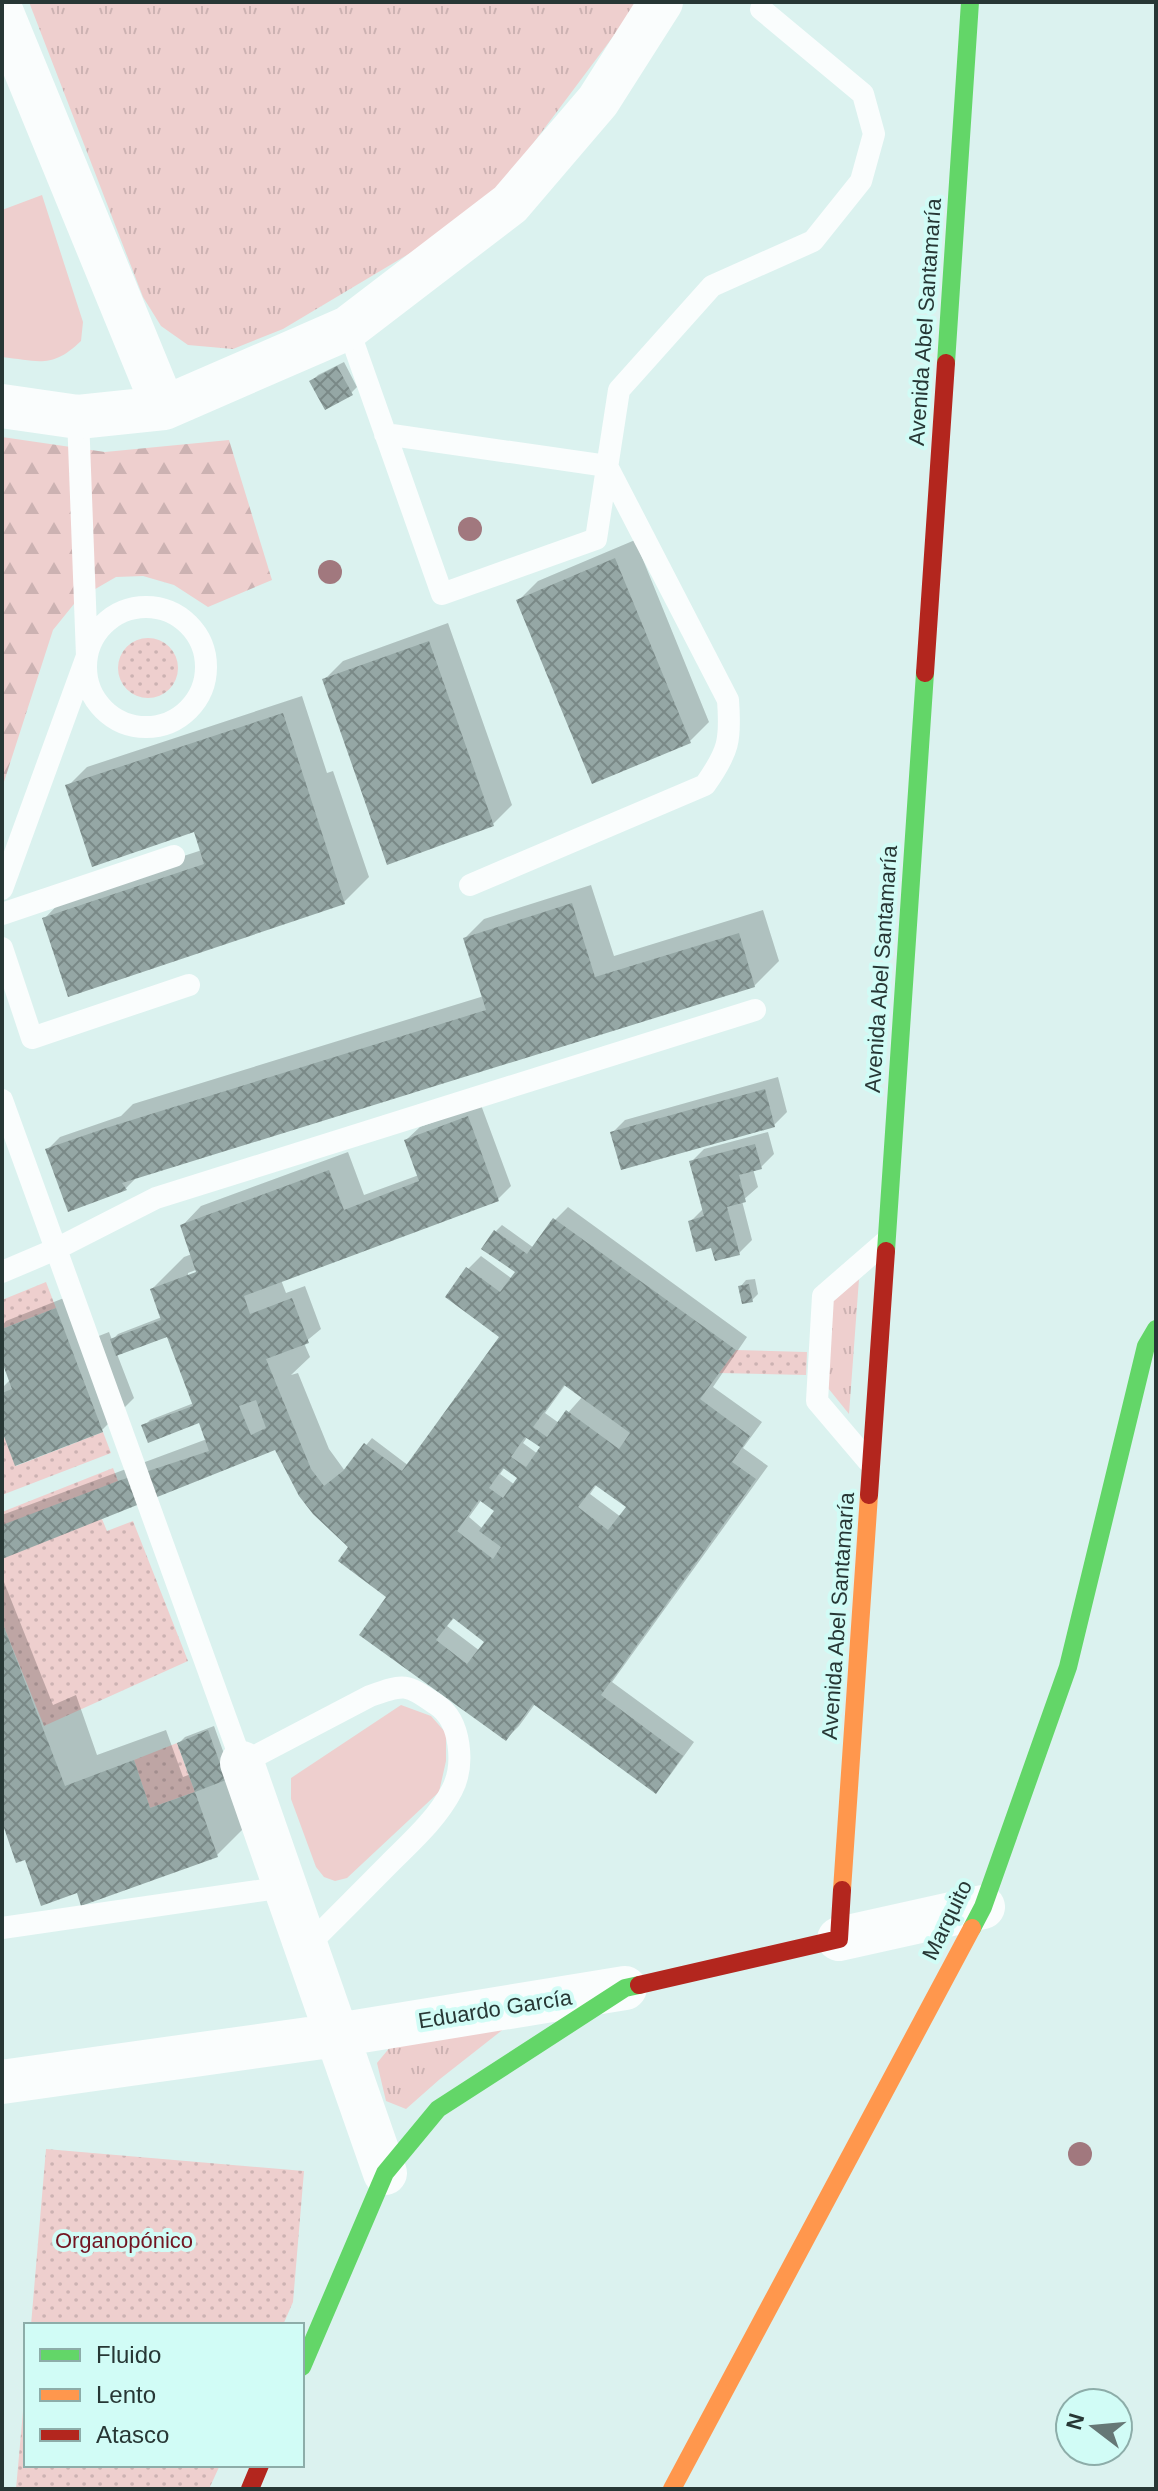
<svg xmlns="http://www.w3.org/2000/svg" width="1158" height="2491" viewBox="0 0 1158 2491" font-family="Helvetica,sans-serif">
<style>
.grass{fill:url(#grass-tufts)}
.forest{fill:url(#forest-firs)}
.park{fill:#eecfce}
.garden{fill:url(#garden-dots)}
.shadow{fill:#0003;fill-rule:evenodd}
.building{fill:url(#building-cross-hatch);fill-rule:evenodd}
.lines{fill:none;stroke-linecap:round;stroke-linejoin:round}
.lane{stroke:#fafdfd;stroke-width:22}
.street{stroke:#fafdfd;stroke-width:44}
.fast{stroke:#63d668;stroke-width:18}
.slow{stroke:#ff974d;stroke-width:18}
.jam{stroke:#b3261e;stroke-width:18}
.tree{fill:#a1787e}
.labels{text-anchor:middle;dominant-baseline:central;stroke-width:8;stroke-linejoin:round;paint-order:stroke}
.street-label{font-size:22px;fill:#273735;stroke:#d1fcf6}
.park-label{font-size:22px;fill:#721522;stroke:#d1fcf6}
</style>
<defs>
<pattern id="grass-tufts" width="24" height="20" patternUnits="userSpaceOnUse" patternTransform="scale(2)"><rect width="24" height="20" fill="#eecfce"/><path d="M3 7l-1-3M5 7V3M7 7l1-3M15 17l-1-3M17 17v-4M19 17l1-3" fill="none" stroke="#ccb2b2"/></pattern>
<pattern id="forest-firs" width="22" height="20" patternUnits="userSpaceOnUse" patternTransform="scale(2)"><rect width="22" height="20" fill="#eecfce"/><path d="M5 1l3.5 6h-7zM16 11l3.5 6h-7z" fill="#ccb2b2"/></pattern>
<pattern id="garden-dots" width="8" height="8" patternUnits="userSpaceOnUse" patternTransform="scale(2)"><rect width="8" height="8" fill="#eecfce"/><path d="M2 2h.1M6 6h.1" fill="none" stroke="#ccb2b2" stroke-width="1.8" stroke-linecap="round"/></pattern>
<pattern id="building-cross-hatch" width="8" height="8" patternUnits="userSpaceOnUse" patternTransform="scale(2)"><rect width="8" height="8" fill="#95a7a5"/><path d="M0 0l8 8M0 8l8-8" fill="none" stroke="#7a8987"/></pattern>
</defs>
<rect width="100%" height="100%" fill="#dbf2ef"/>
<path class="grass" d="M29 2H639L484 209 283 329 233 349 188 345 161 326 143 297Z
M859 1279 849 1414 828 1388 833 1301Z
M510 2024 440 2079 406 2109 386 2101 377 2063 391 2046Z"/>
<path class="forest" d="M2 437 105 452 229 440 272 580 208 607 174 585 143 576 116 577 78 599 53 630 2 788Z"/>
<path class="park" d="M42 195 83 322 81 341C52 369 39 361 2 357V210Z
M401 1705 431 1716 446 1733V1761L439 1792 347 1878 335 1881 324 1877 316 1867 291 1799V1778Z"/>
<path class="garden" d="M118 668a30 30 0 1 1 60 0a30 30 0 1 1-60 0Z
M46 1282 56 1308 2 1329V1300Z
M736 1350 807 1352 806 1375 719 1373Z
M2 1431 16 1466 103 1432 111 1453 2 1495Z
M113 1468 118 1481 91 1493 107 1531 133 1521 188 1661 44 1726 2 1622V1512Z
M177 1743 195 1792 150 1808 134 1760Z
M46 2149 304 2171 293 2302 283 2325H31Z
M26 2378V2465H220L209 2489H16Z"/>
<path class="shadow" d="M344 362 357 387 351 393 312 381 318 375Z
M635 540 709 722 690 741 519 600 538 581Z
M448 623 512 805 493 824 324 680 343 661Z
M302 696 327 773 333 771 369 877 344 902 44 919 68 894 202 850 196 830 68 786 87 767Z
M591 885 614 956 763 910 779 961 754 986 139 1175 126 1188 69 1210 47 1150 60 1137 121 1116 133 1104 484 996 465 938 484 919Z
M778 1077 787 1112 774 1125 612 1133 625 1120Z
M481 1105 511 1186 498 1199 281 1280 286 1293 305 1286 321 1329 304 1343 310 1357 291 1375 298 1373 329 1449 345 1471 372 1438 409 1466 502 1336 468 1269 481 1256 511 1278 517 1271 496 1231 502 1225 534 1248 555 1220 568 1207 747 1337 713 1387 762 1422 743 1448 768 1466 612 1682 694 1742 668 1778 655 1791 535 1704 519 1726 506 1739 389 1597 276 1447 2 1557V1515L207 1439 200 1419 144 1426 150 1420 194 1403 168 1333 117 1354 134 1398 102 1430 2 1426V1388L11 1379 2 1356V1326L6 1321 69 1296 86 1341 109 1332 112 1340 118 1334 162 1317 152 1289 184 1257 192 1254 182 1226 201 1206 348 1152 364 1195 419 1175 406 1140 420 1127ZM232 1256 188 1277V1273ZM566 1384 583 1396 559 1423 545 1413ZM528 1436 543 1447 538 1454 523 1443ZM505 1467 520 1478 515 1485 500 1474ZM597 1484 628 1507 621 1517 590 1494ZM482 1499 496 1511 483 1529 469 1517ZM455 1617 487 1642 480 1651 447 1626Z
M768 1132 774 1154 761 1167 753 1169 758 1187 742 1201 752 1240 739 1253 713 1246 691 1221 704 1208 691 1162 704 1149Z
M755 1279 758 1294 752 1300 740 1287 746 1280Z
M2 1577 53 1705 76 1695 97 1755 166 1730 183 1777 191 1774 179 1743 185 1737 214 1726 249 1823 217 1855 78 1889 27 1860 2 1817Z"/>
<path class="building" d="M337 366 353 395 325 410 309 381Z
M615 558 691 743 592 784 516 600Z
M429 641 494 826 387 865 322 679Z
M283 713 345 904 68 997 42 918 204 864 194 832 92 867 65 785Z
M572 903 595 977 739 933 755 987 122 1183 127 1190 68 1212 45 1149 106 1128 486 1010 463 938Z
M765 1089 775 1127 621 1170 610 1132Z
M468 1116 499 1201 244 1296 250 1314 292 1298 309 1343 266 1359 311 1469 324 1486 343 1471 364 1443 402 1471 499 1337 445 1297 466 1267 500 1292 515 1272 481 1249 494 1230 527 1254 553 1218 736 1350 700 1399 750 1436 732 1462 756 1479 601 1695 683 1756 656 1794 533 1704 506 1741 359 1635 386 1597 338 1561 348 1547 313 1514 299 1496 275 1450 2 1559V1525L118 1481 209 1451 199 1423 148 1443 141 1425 193 1406 167 1337 116 1356 110 1339 161 1320 150 1289 196 1272 180 1225 329 1170 344 1210 419 1181 404 1140ZM564 1385 630 1433 619 1449 566 1410 547 1437 533 1427ZM256 1400 266 1428 251 1435 239 1406ZM525 1437 540 1447 526 1467 511 1457ZM503 1468 517 1478 503 1498 489 1488ZM595 1485 626 1507 608 1530 578 1507ZM479 1500 494 1511 479 1531 501 1547 493 1559 457 1531ZM453 1618 484 1642 467 1664 436 1640Z
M755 1144 762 1169 739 1175 746 1202 727 1207 740 1255 715 1261 711 1248 696 1252 688 1221 704 1216 689 1161Z
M749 1284 753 1302 742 1304 738 1286Z
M56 1308 103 1432 15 1466 2 1431V1393L12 1389 2 1362V1329Z
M2 1622 65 1786 134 1760 150 1808 195 1792 218 1857 81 1906 77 1893 41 1906 25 1860 16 1863 2 1822Z
M208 1730 226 1780 195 1792 177 1743Z"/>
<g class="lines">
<path class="lane" d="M348 328 442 594 596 539 619 390 712 286 813 241 861 181 874 134 863 94 761 9
M385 434 607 466 728 700C731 740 729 751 705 785L470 885
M86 667a60 60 0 1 1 120 0a60 60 0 1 1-120 0Z
M2 889 87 656 78 417
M2 914 174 856
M2 948 32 1038 189 985
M2 1100 242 1763 370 1696C406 1683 406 1684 437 1705 461 1721 465 1765 452 1790 437 1819 412 1841 389 1864 361 1892 334 1920 306 1947
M2 1272 56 1249 156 1198 755 1010
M868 1461 817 1401 823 1296 884 1243
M2 1928 285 1887"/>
<path class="street" d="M2 13 164 408
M2 406 78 417 164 408 348 328 510 204 598 101 661 2
M242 1763 385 2173
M839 1939 983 1907
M2 2082 337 2035 625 1988"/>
<path class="fast" d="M946 363 970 2
M886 1251 925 673
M972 1928 983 1907 1068 1667 1146 1346 1156 1329
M302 2367 385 2173 438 2109 625 1988 639 1985"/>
<path class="slow" d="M842 1890 869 1495
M672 2489 972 1928"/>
<path class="jam" d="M925 673 946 363
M869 1495 886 1251
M639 1985 839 1939 842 1890
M250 2489 260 2465"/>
</g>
<g class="tree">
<circle cx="470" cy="529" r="12"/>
<circle cx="330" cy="572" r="12"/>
<circle cx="1080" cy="2154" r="12"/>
</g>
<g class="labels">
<g class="street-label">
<text transform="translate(925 322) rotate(-86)">Avenida Abel Santamaría</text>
<text transform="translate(881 969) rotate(-86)">Avenida Abel Santamaría</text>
<text transform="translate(838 1616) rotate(-86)">Avenida Abel Santamaría</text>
<text transform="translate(947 1920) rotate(-64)">Marquito</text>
<text transform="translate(495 2009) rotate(-9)">Eduardo García</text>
</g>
<g class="park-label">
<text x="124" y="2240">Organopónico</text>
</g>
</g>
<rect width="1158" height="2491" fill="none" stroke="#273735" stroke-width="8"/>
<rect x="24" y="2323" width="280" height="144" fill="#d1fcf6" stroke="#8dada9" stroke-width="2"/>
<rect x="40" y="2349" width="40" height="12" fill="#63d668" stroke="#8dada9" stroke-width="2"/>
<text x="96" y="2363" font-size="24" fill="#273735">Fluido</text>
<rect x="40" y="2389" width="40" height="12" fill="#ff974d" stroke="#8dada9" stroke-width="2"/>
<text x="96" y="2403" font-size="24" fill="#273735">Lento</text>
<rect x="40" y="2429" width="40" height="12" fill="#b3261e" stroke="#8dada9" stroke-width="2"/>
<text x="96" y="2443" font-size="24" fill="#273735">Atasco</text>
<g transform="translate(1094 2427) rotate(286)"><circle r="38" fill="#d1fcf6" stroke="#8dada9" stroke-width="2"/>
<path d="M0-6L14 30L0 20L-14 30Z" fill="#667876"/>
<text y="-12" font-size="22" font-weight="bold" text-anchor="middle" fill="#273735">N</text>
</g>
</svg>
